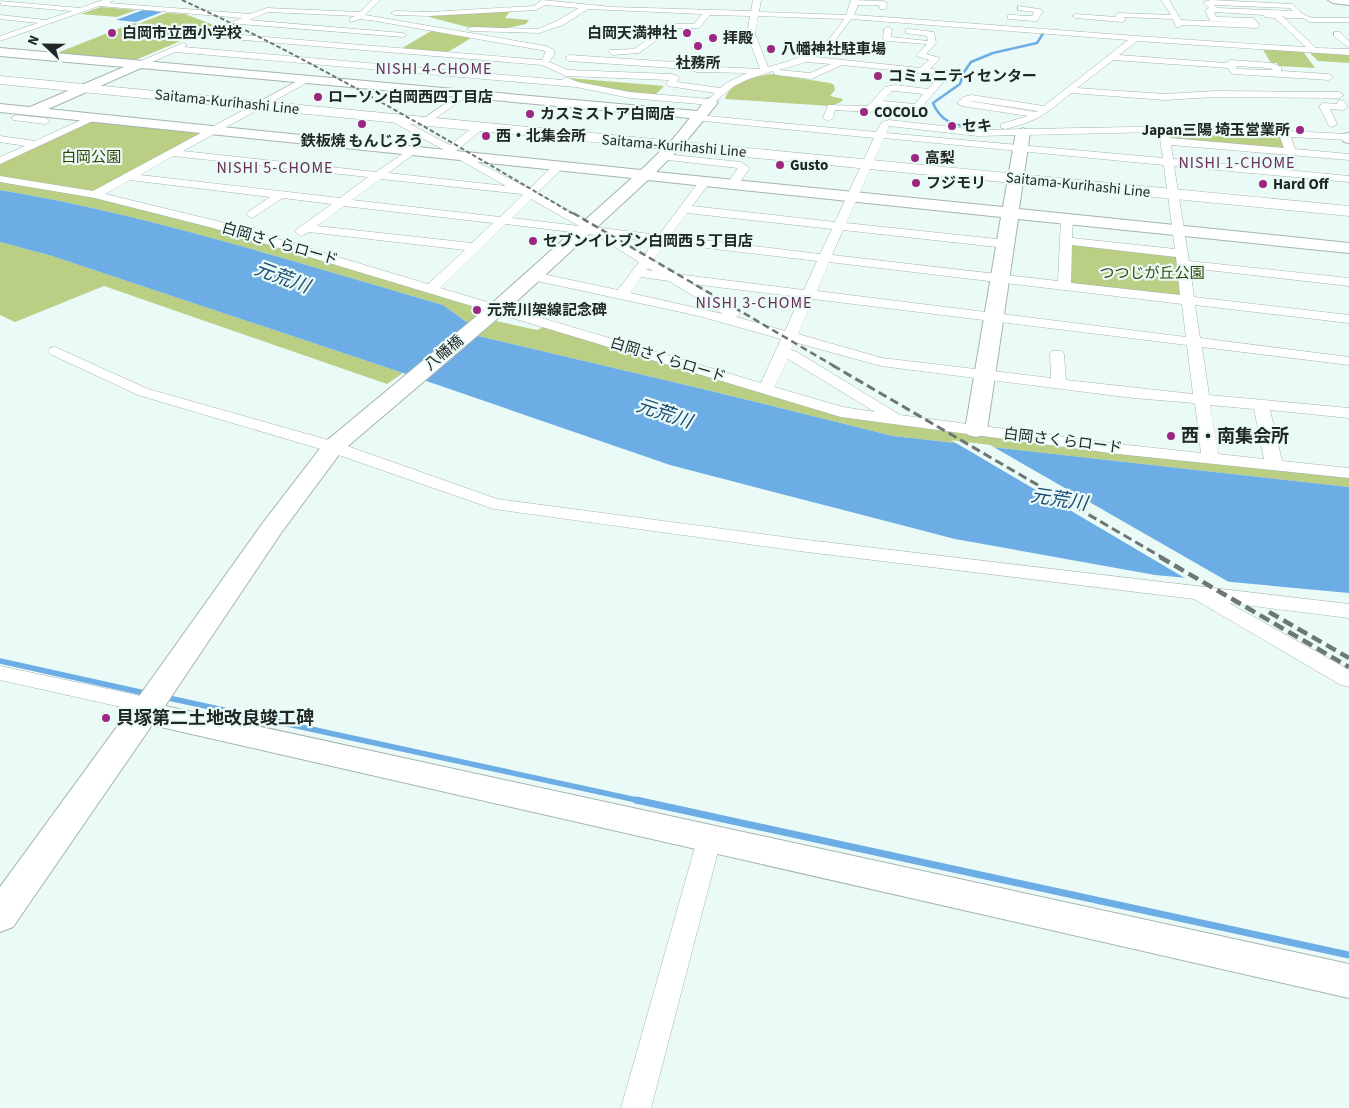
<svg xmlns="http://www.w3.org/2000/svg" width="1349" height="1108" viewBox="0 0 1349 1108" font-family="'Source Sans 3','Noto Sans JP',sans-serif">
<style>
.green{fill:#bacf83}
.water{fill:#6dade5}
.pier{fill:#eafaf7}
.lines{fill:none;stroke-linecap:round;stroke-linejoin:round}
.stream-far2{stroke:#6dade5;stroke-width:2.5}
.stream-far1{stroke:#6dade5;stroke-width:5.5}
.stream{stroke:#6dade5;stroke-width:7}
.street-casing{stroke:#a4b4b1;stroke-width:1}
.secondary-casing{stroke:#a4b4b1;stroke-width:2}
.primary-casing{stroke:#a4b4b1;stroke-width:1}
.street{fill:#fff;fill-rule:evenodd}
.secondary{fill:#fff;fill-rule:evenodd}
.primary{fill:#fff;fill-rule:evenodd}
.rail-far3{stroke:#6d7775;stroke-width:2;stroke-dasharray:4.5 2.5;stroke-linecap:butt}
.rail-far2{stroke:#6d7775;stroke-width:2.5;stroke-dasharray:7 4;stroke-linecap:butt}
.rail-far1{stroke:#6d7775;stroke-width:3;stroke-dasharray:9 4.5;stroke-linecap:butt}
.rail{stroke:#6d7775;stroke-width:4.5;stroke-dasharray:11 5.5;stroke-linecap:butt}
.poi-dot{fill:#9d2780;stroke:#eafaf7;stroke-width:2}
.labels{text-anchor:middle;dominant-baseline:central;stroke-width:4.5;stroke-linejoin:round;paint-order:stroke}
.far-poi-label{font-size:15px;font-weight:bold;fill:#212726;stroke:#eafaf7;text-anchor:start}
.far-street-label{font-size:15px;fill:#212726;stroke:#eafaf7}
.far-park-label{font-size:15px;fill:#364307;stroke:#eafaf7}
.far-neighbourhood-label{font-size:16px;letter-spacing:1px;fill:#682e57;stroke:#eafaf7}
.poi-label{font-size:18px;font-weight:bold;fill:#212726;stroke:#eafaf7;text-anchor:start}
.water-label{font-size:19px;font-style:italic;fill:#1d4b71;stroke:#eafaf7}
</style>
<rect width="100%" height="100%" fill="#eafaf7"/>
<path class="green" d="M101 7 136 10 117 17 81 14Z
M512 9 505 18 529 20 526 24 507 28H471L429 17 434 14Z
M166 13 185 14 216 26 138 59H120L57 53 133 23 138 24Z
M431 31 471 38 448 52 399 50Z
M1262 48 1302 50 1315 68 1279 66 1277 63H1271Z
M1308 51 1349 53V63L1318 61Z
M771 74 830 83 834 85 835 90 830 96 843 99 841 102 831 106 725 99C731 81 754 77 771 74Z
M569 78 664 86 654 96 631 94 569 81Z
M91 120 206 133 93 191 0 177V163Z
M1169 131 1278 134 1285 150 1171 141Z
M0 182 96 198 196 223 470 304 478 315 468 323 443 305C297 263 150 215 0 190Z
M0 242 52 256 403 373 387 384 104 286 15 322 0 315Z
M1071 244 1177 256 1181 295 1073 285 1068 282Z
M496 321 537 330 546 326 846 415 1349 476V487L893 436 707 390 478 336Z"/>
<path class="water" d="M143 10 162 12 136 22 116 20Z
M0 190C151 215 297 263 443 305L468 323 478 336 707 390 893 436 1349 487V593L1155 575 955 539 670 465 403 373 52 256 0 242Z"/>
<path class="pier" d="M951 440 990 445 1234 585 1190 581Z"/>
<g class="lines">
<path class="stream-far2" d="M985 132C963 124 943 128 933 103L960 84 964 72 971 62 993 53 1037 43 1044 32"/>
<path class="stream-far1" d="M0 661 149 694
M164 697 641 801"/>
<path class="stream" d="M636 800 1349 955"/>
<g class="street-casing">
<path id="street" d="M103 0H114L109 3 250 14 267 8 360 12 372 0H380L365 15 546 46 554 50V55L549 62 568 70 671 74 678 76 679 78 677 82 720 88 728 82 747 73 697 72 688 69 569 61 565 58 569 55 689 63 698 66 760 69 747 34 750 16 710 15 699 28H674L639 53 613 55 609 52 610 50 634 49 669 24H694L702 14 588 9 563 25 539 33 471 31 467 29 471 27 538 29 557 21 579 8 545 5 536 10 429 16 395 15 391 13 395 11 429 12 534 6 542 0 612 7 751 11 753 0H761L759 12 846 15 851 0 883 1 887 3 886 9H880L879 5H858L854 15C1005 25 1155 39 1306 47L1275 18 1265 17 1264 15 1214 12 1216 17 1254 18 1260 26 1256 28 1183 25 1179 27H1176L1173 19 1124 17 1126 20 1122 22 1076 18 1072 16 1076 14 1116 17 1115 15 1119 13 1171 15 1161 0H1169L1181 20 1250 23 1210 21 1205 10 1209 8 1203 2 1211 0 1292 4 1303 14 1312 18H1349V22H1310L1303 18H1286L1281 15 1316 48 1349 49V55L1137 41 1119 55 1226 63 1230 60 1272 63 1281 67V71L1329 74 1333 77 1329 80 1234 74 1231 73 1228 68 1113 60 1077 88 1165 94 1214 91 1339 92 1344 95 1339 98 1214 97 1165 100 1071 93C1046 114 1038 121 1005 129L1001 128V124L1028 116 962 106 957 103 963 97 971 95 1044 106 1128 40 851 19 831 46 815 57 920 68 929 60 916 56 927 44 887 41 883 39 884 29 888 27 892 29 891 37 928 41 927 36 906 33V29H909L934 32 936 43 926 54 940 58 930 69 947 70 951 73 920 109 879 106 871 112 835 110 833 118 828 121 823 118 828 105 868 106 885 87 895 85 928 89 940 75 842 65 811 79 777 75 774 74 773 71 749 79 734 86 711 105 630 98 576 87 175 52 139 68 135 65 136 63 183 43 187 45 184 47 562 80 566 77 578 82 630 92 709 99 715 93 668 86 666 84 669 80 566 76 542 65 207 37H204V33L242 18 99 6 0 41V36L38 23 0 19V15L46 20 72 11 1 5 0 1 80 8ZM1214 5 1290 8 1293 11 1217 8ZM268 12 355 16 350 18V22L360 19 376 21 546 51 542 60 217 33 240 24 403 37 407 35 403 33 249 20ZM758 16 844 19C826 49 800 59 768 67L755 34ZM806 62 831 64 810 73 779 70ZM1236 66 1270 68 1273 70 1237 69ZM891 91H895L923 94 915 104 883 101ZM969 101H971L1038 111 1036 112Z
M1018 6 1039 9 1043 11 1037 21H1034L1008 19V15H1011L1032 16 1034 12 1018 10Z
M1334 32H1340L1349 41V48L1334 36Z
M305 77 309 80 308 82 183 151 376 172 410 149 414 150 415 152 414 154 388 173 506 186 458 159 457 157 458 155 462 154 529 189 554 165H562L563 167 562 169 537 193 592 223 593 227 659 235 701 179 705 178 711 181 692 206 835 222 874 138 694 120V116L697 115 876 132 882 122 889 120 978 130 1182 126 1349 134V140L1291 137 1295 149 1349 154V160L1171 145 1173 159 1349 176V182L1174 166 1189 261 1349 278V286L1190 268 1194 297 1349 315V323L1195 305 1200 338 1349 357V365L1202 347 1209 395 1349 408V418L1270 410 1282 461 1349 468V478L1118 454 841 417 213 228 95 198 0 182V176L93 191ZM889 126 978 136 1159 132 1163 158 886 133ZM1169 132 1280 137 1284 148 1170 138ZM884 138 1164 165 1175 249 1072 238 1073 219 1067 215 1061 219 1058 281 832 255 843 230 1006 248 1012 244 1006 240 846 223ZM173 156 368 177 340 198 140 175ZM381 179 521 194 523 195 500 217 352 200ZM130 180 270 197 248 212 246 214 248 216 252 218 283 198 332 204 297 229 295 232 301 236 309 232 465 250 428 284 221 222 105 194ZM531 199 579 226 512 218ZM344 206 493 223 472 243 317 226ZM687 213 832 229 820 254 670 236ZM505 224 596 235 639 262 618 290 533 272 528 273 526 276 528 279 699 316 781 339 761 383 440 288ZM615 237 654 242 644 255ZM665 243 817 261 804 290 676 274 653 260ZM1072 245 1176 257 1180 295 1071 283ZM829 262 1182 304 1186 337 817 291ZM648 268 653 271 646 270ZM641 277 669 281 723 314 630 293ZM692 284 800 297 785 331 736 317 740 314 738 311ZM813 299 1187 345 1193 394 1066 380 1064 354 1062 351H1052L1050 354 1051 378 882 358 798 334ZM794 342 881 366 1133 398 1195 403 1201 453 1118 444 900 415 797 352 791 350ZM788 359 875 412 843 407 774 387ZM1210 405 1254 409 1264 459 1218 454Z
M464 91 467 92V96L433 120H427V116Z
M1341 100 1344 101 1348 107 1343 110 1330 109 1337 124 1332 127 1329 126 1319 106 1324 103 1337 104 1338 101Z
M16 115 45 118 50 121 45 124 13 120 11 118Z
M92 115 95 116V120L0 164V157L25 146 0 142V136L35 141Z
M394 116 450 145 476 125H484L485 127 455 152 444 158 439 155 444 150 391 121V117Z
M663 154 741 162 750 168 737 186 733 187 727 184 738 168 659 159 658 157 659 155Z
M55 347 148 389 339 443 497 499 799 539 1349 604V618L1229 603 1349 670V687L1341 685 1194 599 799 551 494 509 327 451 138 395 50 354 48 351 50 348Z
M0 666 137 695C146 698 152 702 157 710L154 716C143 719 139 716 130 709L0 680Z
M709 830 718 833 721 840 651 1108H621L697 840 700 833Z"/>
</g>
<g class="secondary-casing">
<path id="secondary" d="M1328 0H1349V5L1333 3Z
M0 48 697 111 706 99 711 98 718 102 716 105 683 145 656 172 1003 207 1016 132 1023 128 1030 132 1019 209 1349 243V253L1018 219 987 430 984 435 976 437 968 435 965 430 1001 217 648 180 504 313 341 452 281 533 165 706 1349 964V998L152 725 13 927 0 932V887L135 702 262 524 325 442 490 305 632 178 0 112V104L30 107 124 67 0 56ZM141 68 690 118 673 139 641 170 48 109Z
M1349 133V143L1344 142 1341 137 1343 134Z"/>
</g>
<g class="primary-casing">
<path id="primary" d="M0 76 1349 206V216L0 84Z"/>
</g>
<use href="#street" class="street"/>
<use href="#secondary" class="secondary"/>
<use href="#primary" class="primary"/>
<path class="rail-far3" d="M182 0C318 62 446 139 575 215"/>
<path class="rail-far2" d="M573 213 834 366"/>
<path class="rail-far1" d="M832 365 1163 558"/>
<path class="rail" d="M1160 557 1349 667
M1269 612 1349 658"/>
</g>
<g class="poi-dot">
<circle cx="112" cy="33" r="5"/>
<circle cx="687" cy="33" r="5"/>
<circle cx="713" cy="38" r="5"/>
<circle cx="698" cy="46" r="5"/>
<circle cx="771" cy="49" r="5"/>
<circle cx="878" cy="76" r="5"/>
<circle cx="318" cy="97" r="5"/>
<circle cx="864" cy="112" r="5"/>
<circle cx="530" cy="114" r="5"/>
<circle cx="362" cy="124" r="5"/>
<circle cx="952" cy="126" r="5"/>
<circle cx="1300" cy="130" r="5"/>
<circle cx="486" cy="136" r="5"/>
<circle cx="915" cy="158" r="5"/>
<circle cx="780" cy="165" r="5"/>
<circle cx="916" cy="183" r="5"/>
<circle cx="1263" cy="184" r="5"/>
<circle cx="533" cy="241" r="5"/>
<circle cx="477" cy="310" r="5"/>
<circle cx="1171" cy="436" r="5"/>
<circle cx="106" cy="718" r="5"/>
</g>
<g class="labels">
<g class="far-poi-label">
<text x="122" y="33">白岡市立西小学校</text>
<text x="677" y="33" text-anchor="end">白岡天満神社</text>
<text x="723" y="38">拝殿</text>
<text x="781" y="49">八幡神社駐車場</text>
<text x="698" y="63" text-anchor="middle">社務所</text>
<text x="888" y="76">コミュニティセンター</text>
<text x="328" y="97">ローソン白岡西四丁目店</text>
<text x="874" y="112">COCOLO</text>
<text x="540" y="114">カスミストア白岡店</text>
<text x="962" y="126">セキ</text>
<text x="1290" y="130" text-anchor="end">Japan三陽 埼玉営業所</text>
<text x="496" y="136">西・北集会所</text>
<text x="362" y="141" text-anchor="middle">鉄板焼 もんじろう</text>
<text x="925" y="158">高梨</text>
<text x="790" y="165">Gusto</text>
<text x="926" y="183">フジモリ</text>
<text x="1273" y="184">Hard Off</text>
<text x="543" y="241">セブンイレブン白岡西５丁目店</text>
<text x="487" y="310">元荒川架線記念碑</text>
</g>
<g class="far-street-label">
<text transform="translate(227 102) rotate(6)">Saitama-Kurihashi Line</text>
<text transform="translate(674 146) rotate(5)">Saitama-Kurihashi Line</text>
<text transform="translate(1078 185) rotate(6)">Saitama-Kurihashi Line</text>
<text transform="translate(280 244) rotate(16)">白岡さくらロード</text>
<text transform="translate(444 353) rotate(-40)">八幡橋</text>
<text transform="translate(668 360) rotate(17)">白岡さくらロード</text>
<text transform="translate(1063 441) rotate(7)">白岡さくらロード</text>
</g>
<g class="far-park-label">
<text x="91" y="157">白岡公園</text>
<text x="1152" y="273">つつじが丘公園</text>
</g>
<g class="far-neighbourhood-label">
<text x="434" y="69">NISHI 4-CHOME</text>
<text x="1237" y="163">NISHI 1-CHOME</text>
<text x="275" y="168">NISHI 5-CHOME</text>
<text x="754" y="303">NISHI 3-CHOME</text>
</g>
<g class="poi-label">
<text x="1181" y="436">西・南集会所</text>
<text x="116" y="718">貝塚第二土地改良竣工碑</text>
</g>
<g class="water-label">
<text transform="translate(282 278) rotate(20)">元荒川</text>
<text transform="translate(664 414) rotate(18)">元荒川</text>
<text transform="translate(1059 500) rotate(9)">元荒川</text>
</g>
</g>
<g transform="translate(45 45) rotate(292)" stroke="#eafaf7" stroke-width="4" paint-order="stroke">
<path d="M0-4L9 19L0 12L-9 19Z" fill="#212726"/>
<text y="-8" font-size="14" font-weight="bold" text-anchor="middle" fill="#212726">N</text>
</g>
</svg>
